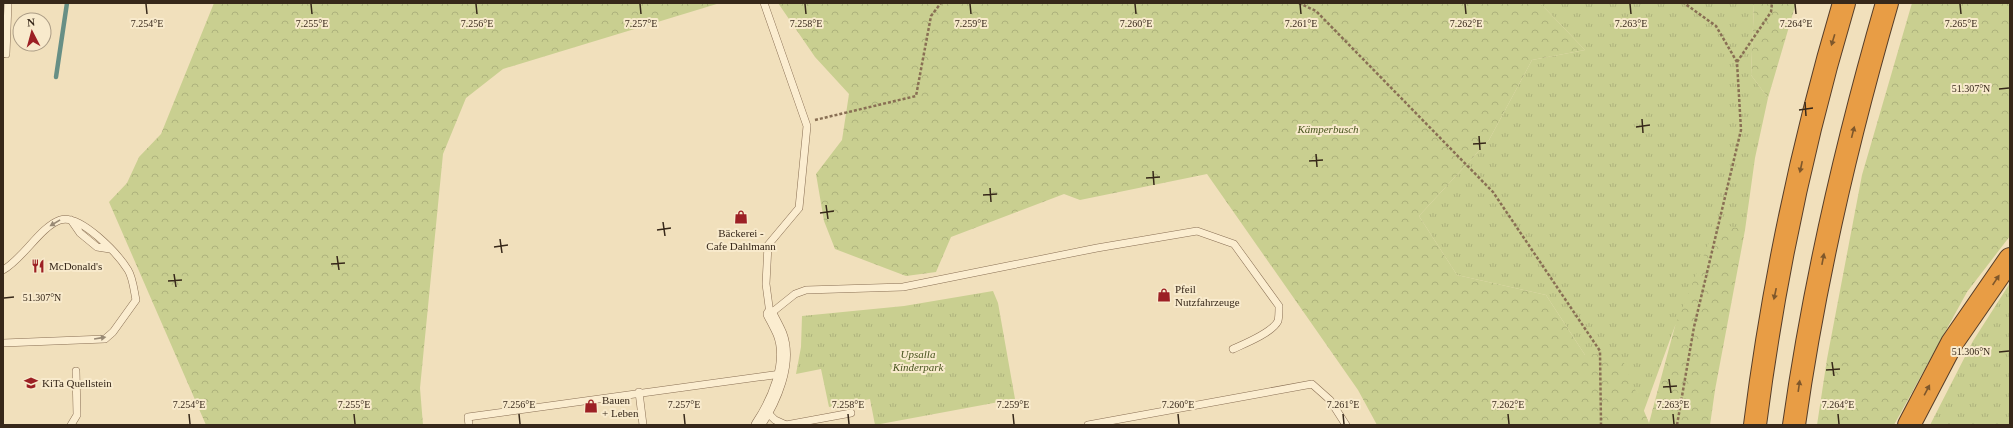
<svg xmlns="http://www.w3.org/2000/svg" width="2013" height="428" viewBox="0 0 2013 428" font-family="'Times New Roman',serif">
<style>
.grass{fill:url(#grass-tufts)}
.forest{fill:url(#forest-crowns)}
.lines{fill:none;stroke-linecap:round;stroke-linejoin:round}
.stream{stroke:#678f85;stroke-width:4.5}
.service-casing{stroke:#896f54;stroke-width:8}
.minor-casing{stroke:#896f54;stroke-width:14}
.motorway-casing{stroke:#563d29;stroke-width:24}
.path{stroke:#896f54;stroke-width:2.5;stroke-dasharray:3 2;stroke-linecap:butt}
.service{stroke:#fbedd0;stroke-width:7}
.minor{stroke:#fbedd0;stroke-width:13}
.motorway{stroke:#e89d45;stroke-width:22}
.oneway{fill:#7e572b}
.oneway2{fill:#998a75}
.ticks{fill:none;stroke:#37281a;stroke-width:1.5}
.labels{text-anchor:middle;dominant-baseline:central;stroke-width:4;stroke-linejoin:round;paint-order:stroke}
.park-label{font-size:11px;font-style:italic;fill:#49551f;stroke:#f8eacc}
.poi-label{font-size:11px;fill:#37281a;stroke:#f8eacc;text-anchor:start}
.ticks-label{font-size:10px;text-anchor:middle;fill:#37281a;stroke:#f8eacc;stroke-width:4;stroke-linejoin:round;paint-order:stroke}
</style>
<defs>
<pattern id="grass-tufts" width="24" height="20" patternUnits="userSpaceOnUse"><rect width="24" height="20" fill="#c9cf90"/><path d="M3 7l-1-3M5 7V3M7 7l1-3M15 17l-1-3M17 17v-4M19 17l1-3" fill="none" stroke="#adb27c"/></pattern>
<pattern id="forest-crowns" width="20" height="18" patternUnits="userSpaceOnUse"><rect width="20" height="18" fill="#c9cf90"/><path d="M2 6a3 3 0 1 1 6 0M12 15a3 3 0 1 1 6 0" fill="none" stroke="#adb27c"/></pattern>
</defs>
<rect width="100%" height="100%" fill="#f1e0bc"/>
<path class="grass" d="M1540 3H1754L1751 75 1768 98 1755 158 1745 230 1675 326 1642 416 1585 355 1546 295 1457 275 1419 216 1489 140 1532 60 1585 50Z
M2010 283V425H1930L1973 341Z
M993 291 998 303 1015 399 875 425 870 399 829 407 821 369 796 374 801 347 802 316 904 306Z"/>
<path class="forest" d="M214 3H720L503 69 466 98 443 154 420 388 423 425H206L109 202 127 183 139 157 161 134Z
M778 3H1540L1585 50 1532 60 1489 140 1419 216 1457 275 1546 295 1585 355 1619 351 1649 423 1675 326 1717 223 1745 230 1715 390 1710 425H1377L1358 390 1207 174 1080 200 1064 194 951 237 936 272 906 276 835 249 824 221 816 174 842 140 849 94 815 57Z
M1754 3H1796L1768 98 1751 75Z
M1912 3H2010V236L1967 292 1894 425H1817L1827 359 1862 175Z"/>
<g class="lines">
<path class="stream" d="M56 77 67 3"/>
<g class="service-casing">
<path id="service" d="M764 3 807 126 799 208 768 245 766 284 770 314
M6 54 8 3
M71 220 80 233 97 247 110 249
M3 270C23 259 40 227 60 220 80 213 118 254 128 270 133 278 134 291 136 300L113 332 105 339 3 343
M770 314 795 294 806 290 903 287 1097 248 1197 231 1234 244 1279 306C1279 310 1279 317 1278 321 1272 333 1244 344 1233 349
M639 392 643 425
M767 412 775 420 786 425 851 413
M71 425 77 415 76 371
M469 425 468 417 781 374
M1088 425 1312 384 1330 400 1346 425"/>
</g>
<g class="minor-casing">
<path id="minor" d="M758 425C774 401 791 363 780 334 777 327 773 320 770 314"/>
</g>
<g class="motorway-casing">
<path id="motorway" d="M1755 425C1773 283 1803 141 1844 3
M1794 425C1814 283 1847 141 1887 3
M1909 425 1952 343 2010 259"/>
</g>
<path class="path" d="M1299 3 1316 11 1493 192 1600 351 1601 425
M1737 62 1771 12 1772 3
M815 120 916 96 931 16 941 3
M1677 425 1694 327 1741 130 1737 62 1716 26 1684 3"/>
<use href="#service" class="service"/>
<use href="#minor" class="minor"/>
<use href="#motorway" class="motorway"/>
</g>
<defs><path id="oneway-solid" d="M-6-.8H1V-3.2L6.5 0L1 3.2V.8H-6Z"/></defs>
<g class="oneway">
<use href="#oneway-solid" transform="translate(1833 40) rotate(107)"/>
<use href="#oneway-solid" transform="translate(1853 132) rotate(-76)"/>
<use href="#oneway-solid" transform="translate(1801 167) rotate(102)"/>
<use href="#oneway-solid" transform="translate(1823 259) rotate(-79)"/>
<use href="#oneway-solid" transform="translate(1996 280) rotate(-56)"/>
<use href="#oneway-solid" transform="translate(1775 294) rotate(102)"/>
<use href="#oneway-solid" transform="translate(1799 386) rotate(-82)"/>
<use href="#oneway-solid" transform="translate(1927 390) rotate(-62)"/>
</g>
<g class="oneway2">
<use href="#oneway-solid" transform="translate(55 223) rotate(149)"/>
<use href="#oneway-solid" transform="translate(100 338) rotate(-9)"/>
</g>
<path class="ticks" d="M146 4 147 14M311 4 312 14M476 4 477 14M640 4 641 14M805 4 806 14M970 4 971 14M1135 4 1136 14M1300 4 1301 14M1465 4 1466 14M1630 4 1631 14M1795 4 1796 14M1960 4 1961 14M1999 89 2009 88M1805 102 1806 116M1799 110 1813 108M1642 119 1643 133M1636 127 1650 125M1479 136 1480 150M1473 144 1486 143M1316 154 1317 167M1309 161 1323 160M1153 171 1154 185M1146 178 1160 177M990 188 991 202M983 195 997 194M826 205 828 219M820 213 834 211M663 222 665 236M657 230 671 228M500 239 502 253M494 247 508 245M337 256 339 270M331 264 345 263M174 274 176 287M168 281 182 280M4 298 14 297M1999 352 2009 351M1832 362 1834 376M1826 370 1840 369M1669 379 1671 393M1663 387 1677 386M189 414 190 424M354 414 355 424M519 414 520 424M684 414 685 424M848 414 849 424M1013 414 1014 424M1178 414 1179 424M1343 414 1344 424M1508 414 1509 424M1673 414 1674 424M1838 414 1839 424"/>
<defs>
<g id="shop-bare" transform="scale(1.08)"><path d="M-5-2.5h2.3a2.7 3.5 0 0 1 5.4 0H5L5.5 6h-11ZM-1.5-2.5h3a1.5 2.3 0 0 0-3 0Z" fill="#9c2024" stroke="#f8eacc" stroke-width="2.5" paint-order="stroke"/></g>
<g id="restaurant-bare" transform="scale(1.08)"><path d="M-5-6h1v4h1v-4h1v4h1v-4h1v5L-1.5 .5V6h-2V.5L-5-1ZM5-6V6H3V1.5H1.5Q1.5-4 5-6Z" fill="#9c2024" stroke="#f8eacc" stroke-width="2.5" paint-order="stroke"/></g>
<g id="school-bare" transform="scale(1.08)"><path d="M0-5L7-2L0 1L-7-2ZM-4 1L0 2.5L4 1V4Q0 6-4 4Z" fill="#9c2024" stroke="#f8eacc" stroke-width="2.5" paint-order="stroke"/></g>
</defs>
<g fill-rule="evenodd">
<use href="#shop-bare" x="741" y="217"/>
<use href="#restaurant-bare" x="38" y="266"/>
<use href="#shop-bare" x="1164" y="295"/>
<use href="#school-bare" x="31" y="383"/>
<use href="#shop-bare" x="591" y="406"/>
</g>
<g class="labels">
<g class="park-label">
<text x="1328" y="129">Kämperbusch</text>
<text x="918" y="354">Upsalla<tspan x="918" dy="13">Kinderpark</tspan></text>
</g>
<g class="poi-label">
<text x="741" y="233" text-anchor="middle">Bäckerei -<tspan x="741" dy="13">Cafe Dahlmann</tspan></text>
<text x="49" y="266">McDonald's</text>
<text x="1175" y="289">Pfeil<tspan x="1175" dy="13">Nutzfahrzeuge</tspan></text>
<text x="42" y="383">KiTa Quellstein</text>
<text x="602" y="400">Bauen<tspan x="602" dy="13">+ Leben</tspan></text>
</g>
</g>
<g class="ticks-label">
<text x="147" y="27">7.254°E</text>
<text x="312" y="27">7.255°E</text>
<text x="477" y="27">7.256°E</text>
<text x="641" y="27">7.257°E</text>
<text x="806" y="27">7.258°E</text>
<text x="971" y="27">7.259°E</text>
<text x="1136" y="27">7.260°E</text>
<text x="1301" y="27">7.261°E</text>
<text x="1466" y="27">7.262°E</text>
<text x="1631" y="27">7.263°E</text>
<text x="1796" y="27">7.264°E</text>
<text x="1961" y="27">7.265°E</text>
<text x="1971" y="92">51.307°N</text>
<text x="42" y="301">51.307°N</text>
<text x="1971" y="355">51.306°N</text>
<text x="189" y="408">7.254°E</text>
<text x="354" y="408">7.255°E</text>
<text x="519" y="408">7.256°E</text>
<text x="684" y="408">7.257°E</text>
<text x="848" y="408">7.258°E</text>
<text x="1013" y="408">7.259°E</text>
<text x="1178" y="408">7.260°E</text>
<text x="1343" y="408">7.261°E</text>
<text x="1508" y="408">7.262°E</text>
<text x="1673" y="408">7.263°E</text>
<text x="1838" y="408">7.264°E</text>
</g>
<rect width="2013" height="428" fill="none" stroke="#37281a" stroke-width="8"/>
<g transform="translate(32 32) rotate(354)"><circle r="19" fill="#f8eacc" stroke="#ab9c85"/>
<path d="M0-3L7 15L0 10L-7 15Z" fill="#9c2024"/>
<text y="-6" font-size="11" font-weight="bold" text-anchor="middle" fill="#37281a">N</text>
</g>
</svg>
